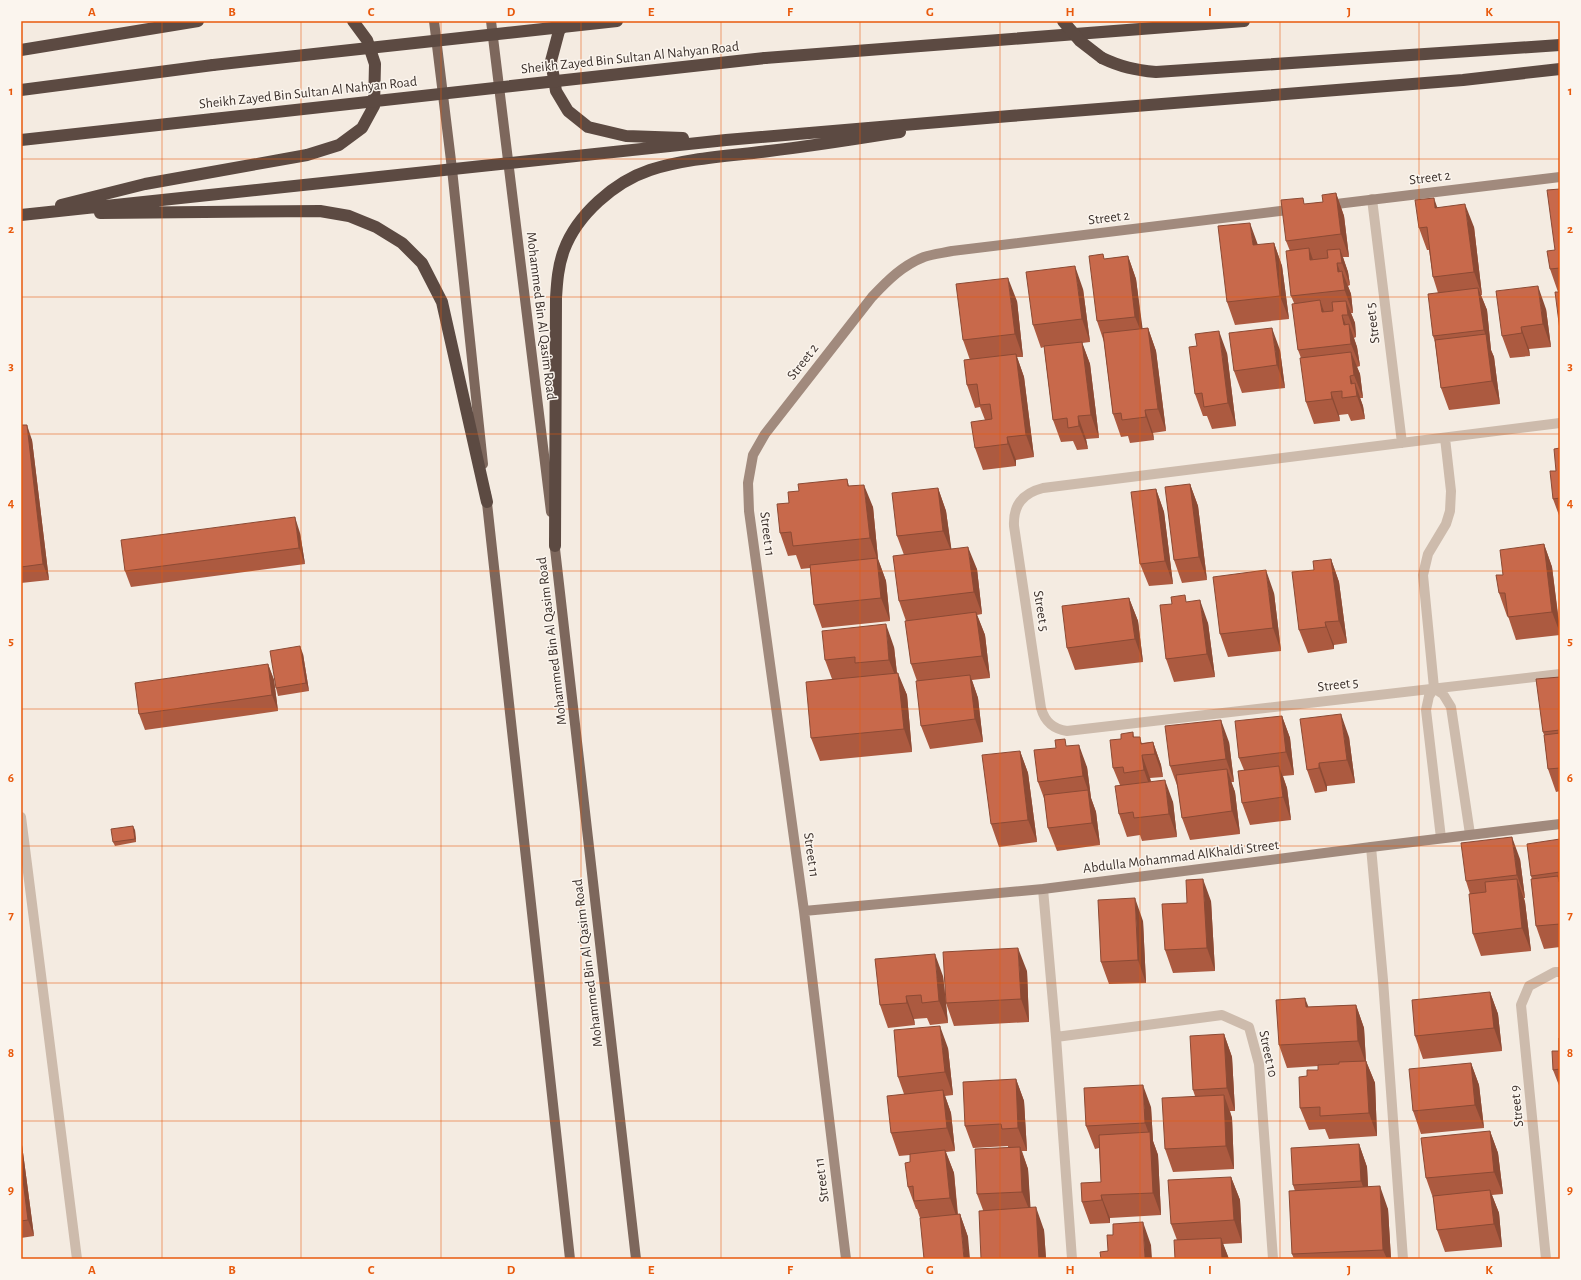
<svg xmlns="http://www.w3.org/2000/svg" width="1581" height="1280" viewBox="0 0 1581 1280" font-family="'Alegreya Sans',sans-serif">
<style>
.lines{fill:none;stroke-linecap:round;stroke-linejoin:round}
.street{stroke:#cdbbac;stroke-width:10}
.secondary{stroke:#a18a7d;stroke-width:10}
.primary{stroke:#7d675c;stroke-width:10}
.highway{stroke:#5c4a42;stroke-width:12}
.highway-bridge{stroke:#5c4a42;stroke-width:12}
.wall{fill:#ac5a40}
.shaded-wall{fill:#8c4a34}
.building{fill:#c8694b;stroke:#8c4a34}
.grid{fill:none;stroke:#e8590c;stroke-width:1;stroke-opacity:0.55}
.labels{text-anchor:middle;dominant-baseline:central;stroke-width:3;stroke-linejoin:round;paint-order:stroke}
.street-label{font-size:14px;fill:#3b302b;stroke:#fbf5ee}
.neatline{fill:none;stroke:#e8590c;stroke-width:1.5}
.grid-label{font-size:13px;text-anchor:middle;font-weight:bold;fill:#e8590c}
</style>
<rect width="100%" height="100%" fill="#f4ebe1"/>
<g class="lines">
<path class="street" d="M1372 199 1402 443
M1560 423 1043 488C1023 493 1013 505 1014 526L1041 708C1045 722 1053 729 1067 731L1560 674
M1434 688 1443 694 1451 707 1470 834
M21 817 77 1259
M1441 838 1426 710 1429 696 1434 688 1423 575 1428 554 1446 524 1450 511 1451 491 1445 438
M1371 847 1383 980 1403 1259
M1043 889 1056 1037 1072 1259
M1056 1037 1222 1015 1249 1027 1259 1064 1273 1259
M1546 1259 1521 1005 1529 986 1555 972H1560"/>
<path class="secondary" d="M1328 205 1560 177
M804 911 1043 889 1371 847 1560 824
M846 1259 804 911 749 511 748 483 753 455 765 434 872 297C888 280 903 265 924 257 933 254 943 253 952 251L1296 209"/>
<path class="primary" d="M434 21 452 169 483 464
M491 21 551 512
M486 494 570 1259
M554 540 636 1259"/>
<path class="highway" d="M567 21 559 31 551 61 556 91 568 111 588 127 626 136 683 138
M21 50 198 21
M765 58 1244 21
M1102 58C1121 67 1135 70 1156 72L1560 45
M21 90 213 65
M21 140 213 119
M61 205 145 184 307 155 339 145 362 128 374 106 375 64 367 40 353 21
M100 213 320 211 349 216 376 227 402 243 422 263 442 302 487 502
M21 215 726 140 1010 116 1463 80 1560 69
M555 546 556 298C557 282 558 266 564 250 577 215 614 182 650 170 687 158 729 156 769 151 813 146 856 139 900 132"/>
<path class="highway-bridge" d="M1063 21 1080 41 1102 58
M213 65 617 21
M213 119 765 58"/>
</g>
<path class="wall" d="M1560 189V292H1558L1550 269 1555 250Z
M1336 193 1344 216 1349 257H1343L1348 272 1350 285 1348 286 1351 294 1353 313H1351L1355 323 1356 337 1354 338 1357 347 1360 366 1357 367 1360 374 1363 398H1360L1363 406 1365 419 1351 421 1348 414 1339 415 1340 421 1314 424 1306 402 1301 358 1298 350 1294 303 1291 296 1290 251 1286 241 1306 204 1323 202Z
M1437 207 1474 227 1482 295H1481L1487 310 1491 350 1494 357 1500 404 1449 410 1441 388 1435 342 1433 336 1438 293 1433 277 1429 250H1427L1419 228Z
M1274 243 1282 266 1289 319 1235 325 1227 302Z
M1128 256 1136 279 1142 329 1148 328 1156 351 1166 431 1153 433 1154 440 1130 443 1128 436 1121 437 1113 414 1104 342 1097 321 1105 259Z
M1083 289 1090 342 1082 343 1090 364 1099 438 1086 439 1088 449 1077 450 1073 441 1061 442 1053 420 1044 347 1041 348 1033 325Z
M1017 301 1023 357H1017L1024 377 1034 457 1016 460V466L983 470 975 448 985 420 980 407 975 408 967 385 970 360 963 340Z
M1546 309 1551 347 1529 349 1530 356 1510 358 1502 336Z
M1280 350 1285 388 1242 393 1234 371Z
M1227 353 1236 426 1212 429 1207 416H1203L1195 394Z
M21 425 32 440 49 580 21 583Z
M1560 448V518L1553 499 1556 471Z
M847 479 849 486 873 507 878 559 886 581 890 621 822 628 814 605 810 568 801 569 796 555 788 556 780 533 789 503 799 491Z
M1190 484 1198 506 1207 580 1182 583 1174 560Z
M938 488 946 511 951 549 977 569 982 614 977 615 985 635 990 678 972 680 978 698 983 742 930 749 921 726 917 681 911 664 906 621 899 601 904 555 897 536Z
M1156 489 1164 512 1173 584 1149 586 1140 564Z
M300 533 305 564 131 587 125 571Z
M1544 544 1552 567 1560 629V635L1516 640 1508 616H1507L1499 593 1503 575Z
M1331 559 1339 582 1347 643 1334 645V649L1308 653 1299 630Z
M1274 593 1281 651 1228 657 1220 634Z
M1129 598 1138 621 1143 662 1075 670 1067 648Z
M1187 602 1208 623 1215 677 1174 682 1166 659Z
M894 647 897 673 907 695 912 752 820 761 811 738 832 679 825 660Z
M303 654 309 691 278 696 276 688Z
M268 664 274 680 278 711 145 730 139 714Z
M1560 677V791L1556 792 1548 769 1544 735 1543 732Z
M1282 716 1290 738 1294 775 1283 776 1287 788 1291 820 1250 825 1242 803 1244 770 1239 758Z
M1133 732 1134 737 1142 743 1153 742 1161 765 1163 777 1150 778 1151 781 1173 802 1177 837 1142 841 1140 835 1127 837 1119 814 1120 785 1113 768 1121 739Z
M1349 737 1355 783 1327 786V791L1315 793 1307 770Z
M1229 742 1234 782H1231L1235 792 1240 834 1190 840 1182 818 1178 788 1170 766Z
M1068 746 1087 767 1091 798 1096 812 1100 845 1057 851 1048 828 1045 801 1038 782Z
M1020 751 1028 773 1037 842 999 847 991 824Z
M135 830 136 842 115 846 113 842Z
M1560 839V947L1544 949 1536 926 1532 879 1531 876Z
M1520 859 1525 898H1524L1525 902 1531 951 1481 956 1473 934 1470 894 1466 881Z
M1211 901 1215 971 1173 973 1165 950 1187 903Z
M1143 921 1146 983 1109 984 1101 962Z
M1027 971 1029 1022 954 1026 946 1003 948 1023 930 1025 927 1018 914 1019 915 1025 888 1028 880 1005 943 976 946 1002Z
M1490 992 1498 1014 1502 1051 1423 1059 1415 1036Z
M1356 1005 1364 1028 1366 1061 1375 1083 1377 1136 1329 1139 1325 1129 1309 1130 1300 1108 1307 1076 1318 1070V1066L1287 1068 1279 1045 1309 1007Z
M1224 1034 1232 1057 1235 1111H1230L1232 1118 1234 1169 1173 1172 1165 1149 1195 1096 1193 1090Z
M1560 1038V1088L1553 1070 1559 1051Z
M948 1048 953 1095 945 1096 951 1113 955 1151 946 1152 954 1173 958 1214H960L968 1237 920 1218 917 1209H916L908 1187 910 1162V1155L899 1156 891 1133 904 1094 898 1077Z
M1471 1063 1479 1085 1484 1128 1421 1134 1413 1111Z
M1016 1079 1024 1101 1027 1151H1022L1028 1169 1030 1208 1044 1230 1046 1259H981L983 1210 977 1194 1008 1147V1146L973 1148 965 1126Z
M1151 1107 1153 1141 1158 1155 1161 1215 1110 1218V1223L1090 1224 1082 1202 1101 1182 1099 1148 1095 1149 1086 1126Z
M1490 1131 1498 1153 1503 1194 1492 1195 1499 1213 1502 1247 1445 1252 1437 1230 1434 1201 1426 1178Z
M21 1142 22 1145 34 1236 21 1238Z
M1359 1144 1367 1167 1368 1187 1388 1209 1391 1259H1294L1292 1254 1295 1191 1293 1185Z
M1231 1177 1240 1200 1242 1243 1223 1244 1229 1259H1175L1177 1240 1171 1224Z"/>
<path class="shaded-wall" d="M1336 193 1344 216 1349 257 1341 234Z
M1434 198 1442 221 1435 208Z
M1465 204 1474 227 1482 295 1474 272Z
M1250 223 1258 245H1253Z
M1274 243 1282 266 1289 319 1280 296Z
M1309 248 1317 271 1310 260Z
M1340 249 1348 272 1350 285 1342 263Z
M1128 256 1136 279 1144 339 1135 317Z
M1337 263 1344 283 1342 271 1351 294 1353 313 1338 272Z
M1075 266 1083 289 1090 342 1082 319Z
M1008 278 1017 301 1023 357 1015 334Z
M1538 286 1546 309 1551 347 1543 324Z
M1478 288 1487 310 1491 350 1494 357 1500 404 1492 381 1486 337 1484 330Z
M1320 300 1328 323 1322 312Z
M1346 301 1355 323 1356 337 1348 315Z
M1342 315 1351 338 1344 325Z
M1349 324 1357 347 1360 366 1351 344Z
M1521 327 1529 349 1530 356 1522 333Z
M1148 328 1156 351 1166 431 1158 409Z
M1272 328 1280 350 1285 388 1277 365Z
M1219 331 1227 353 1236 426 1228 403Z
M1082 342 1090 364 1099 438 1091 415Z
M1351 352 1360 374 1363 398 1354 375Z
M1016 354 1024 377 1034 457 1026 435Z
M1350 376 1356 393 1355 383 1363 406 1365 419 1357 396 1351 384Z
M1331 392 1339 415 1340 421 1332 399Z
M1145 410 1153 433 1154 440 1146 417Z
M1078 416 1086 439 1088 449 1079 426Z
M27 425 32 440 49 580 43 564Z
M1007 437 1016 460V466L1008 444Z
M1190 484 1198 506 1207 580 1199 557Z
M864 485 873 507 878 559 886 581 890 621 881 598 878 561 870 538Z
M938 488 946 511 952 553 943 531Z
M1156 489 1164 512 1173 584 1165 561Z
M295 517 300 533 305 564 299 548Z
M1544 544 1552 567 1560 633 1552 612Z
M968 547 977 569 982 614 974 592Z
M1331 559 1339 582 1347 643 1339 621Z
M1266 570 1274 593 1281 651 1273 628Z
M1129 598 1138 621 1143 662 1135 639Z
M1200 600 1208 623 1215 677 1207 654Z
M976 612 985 635 990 678 982 656Z
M1325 622 1334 645V649L1326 627Z
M886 624 894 647 898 683 889 660Z
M300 646 303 654 309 691 306 683Z
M268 664 274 680 278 711 272 695Z
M898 673 907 695 912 752 904 729Z
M970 675 978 698 983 742 975 719Z
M1341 714 1349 737 1355 783 1347 760Z
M1282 716 1290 738 1294 775 1286 752Z
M1221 720 1229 742 1234 782 1226 759Z
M1153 742 1161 765 1163 777 1155 754Z
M1079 745 1087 767 1091 798 1096 812 1100 845 1092 823 1088 790 1083 776Z
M1020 751 1028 773 1037 842 1028 820Z
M1142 755 1150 778 1152 793 1144 770Z
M1319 763 1327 786V791L1319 768Z
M1279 766 1287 788 1291 820 1283 797Z
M1227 769 1235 792 1240 834 1232 811Z
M1165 780 1173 802 1177 837 1169 814Z
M133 826 135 830 136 842 135 839Z
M1512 837 1520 859 1525 898 1517 875Z
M1203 879 1211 901 1215 971 1207 948Z
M1517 879 1525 902 1531 951 1522 928Z
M1135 898 1143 921 1146 983 1138 960Z
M1018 948 1027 971 1029 1022 1021 999Z
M935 954 943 976 948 1023 939 1001Z
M1490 992 1498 1014 1502 1051 1494 1028Z
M906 996 914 1019 915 1025 907 1003Z
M1305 998 1314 1021 1306 1007Z
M1356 1005 1364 1028 1366 1064 1358 1041Z
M940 1026 948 1048 953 1095 945 1072Z
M1224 1034 1232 1057 1235 1111 1227 1088Z
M1366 1061 1375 1083 1377 1136 1369 1113Z
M1471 1063 1479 1085 1484 1128 1475 1105Z
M1016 1079 1024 1101 1027 1151 1018 1128Z
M1143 1085 1151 1107 1153 1141 1158 1155 1161 1215 1153 1193 1150 1137 1145 1123Z
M943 1090 951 1113 955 1151 947 1128Z
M1224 1095 1232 1118 1234 1169 1226 1146Z
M1490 1131 1498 1153 1503 1194 1494 1172Z
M21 1142 22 1145 34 1236 28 1220 21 1164Z
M1359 1144 1367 1167 1369 1204 1361 1181Z
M1020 1147 1028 1169 1031 1214 1022 1192Z
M945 1150 954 1173 958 1221 950 1198Z
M1231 1177 1240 1200 1242 1243 1234 1220Z
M1380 1186 1388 1209 1391 1259H1387L1383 1250Z
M1490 1190 1499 1213 1502 1247 1494 1224Z
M1101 1195 1110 1218V1223L1102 1200Z
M1036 1207 1044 1230 1046 1259H1039Z
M960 1214 968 1237 970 1259H964Z
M1143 1222 1151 1245 1152 1259H1145Z
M1221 1238 1229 1259H1222Z"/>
<path class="building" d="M1560 189V268L1550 269 1547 251 1555 250 1547 190Z
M1336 193 1341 234 1286 241 1281 200 1303 198 1304 204 1323 202 1322 195Z
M1434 198 1435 208 1465 204 1474 272 1433 277 1427 227 1419 228 1415 200Z
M1250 223 1253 245 1274 243 1280 296 1227 302 1218 226Z
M1309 248 1310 260 1328 258 1327 250 1340 249 1342 263H1337L1338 272 1342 271 1345 290 1291 296 1286 251Z
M1103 254 1104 259 1128 256 1135 317 1097 321 1089 256Z
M1075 266 1082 319 1033 325 1026 272Z
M1008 278 1015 334 963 340 956 284Z
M1538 286 1543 324 1521 327 1522 333 1502 336 1496 291Z
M1478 288 1484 330 1433 336 1428 294Z
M1555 292H1560V330Z
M1320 300 1322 312 1333 311 1332 302 1346 301 1348 315H1342L1344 325 1349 324 1351 344 1298 350 1292 304Z
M1148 328 1158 409 1145 410 1146 417 1122 420 1121 413 1113 414 1103 333Z
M1272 328 1277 365 1234 371 1229 333Z
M1219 331 1228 403 1204 407 1202 393 1195 394 1189 347 1197 346 1195 334Z
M1486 334 1492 381 1441 388 1435 340Z
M1082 342 1091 415 1078 416 1079 426 1068 428 1067 418 1053 420 1044 346Z
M1351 352 1354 375 1350 376 1351 384 1355 383 1357 396 1342 398V391L1331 392 1332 399 1306 402 1300 358Z
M1016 354 1026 435 1007 437 1008 444 975 448 971 422 992 419 990 404 980 405 977 384 967 385 964 360Z
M21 425H27L43 564 21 567Z
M1560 448V501V498L1553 499 1550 471H1556L1554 449Z
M847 479 848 486 864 485 870 538 793 546 791 532 780 533 777 504 789 503 788 492 799 491 798 484Z
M1190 484 1199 557 1174 560 1165 487Z
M938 488 943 531 897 536 892 493Z
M1156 489 1165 561 1140 564 1131 492Z
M295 517 299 548 125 571 121 540Z
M1544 544 1552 612 1508 617 1505 593H1499L1496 575H1503L1500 550Z
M968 547 974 592 899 601 893 556Z
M877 558 881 598 814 605 810 565Z
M1331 559 1339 621 1325 622 1326 627 1299 630 1292 572 1314 570 1313 561Z
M1266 570 1273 628 1220 634 1213 577Z
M1185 595 1186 602 1200 600 1207 654 1166 659 1160 605 1172 604 1171 597Z
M1129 598 1135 639 1067 648 1062 606Z
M976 612 982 656 911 664 905 621Z
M886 624 889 660 855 663V657L825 660 822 631Z
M300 646 306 683 276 688 270 651Z
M268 664 272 695 139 714 135 683Z
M898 673 904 729 811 738 806 682Z
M970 675 975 719 921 726 916 681Z
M1560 677V730L1543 732 1536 679Z
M1341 714 1347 760 1319 763V768L1307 770 1300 719Z
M1282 716 1286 752 1239 758 1235 721Z
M1221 720 1226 759 1170 766 1165 726Z
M1133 732V737H1140L1141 744 1153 742 1155 754 1142 755 1144 770 1124 773 1123 767 1113 768 1110 740 1121 739V734Z
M1560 733V768L1548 769 1544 735Z
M1065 739 1066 746 1079 745 1083 776 1038 782 1034 750 1056 748 1055 740Z
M1020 751 1028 820 991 824 982 755Z
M1279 766 1283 797 1242 803 1238 771Z
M1227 769 1232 811 1182 818 1176 775Z
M1165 780 1169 814 1134 818 1133 812 1119 814 1115 786Z
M1088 790 1092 823 1048 828 1044 795Z
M133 826 135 839 113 842 111 829Z
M1512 837 1517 875 1466 881 1461 843Z
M1560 839V872L1531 876 1527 844Z
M1558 876 1559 882H1560V924L1536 926 1531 879Z
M1203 879 1207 948 1165 950 1162 904 1187 903 1186 880Z
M1517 879 1522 928 1473 934 1469 894 1486 892 1485 882Z
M1135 898 1138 960 1101 962 1098 900Z
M1018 948 1021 999 946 1003 943 952Z
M935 954 939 1001 922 1003 921 995 906 996 907 1003 880 1005 875 959Z
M1490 992 1494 1028 1415 1036 1412 1000Z
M1305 998 1306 1007 1356 1005 1358 1041 1279 1045 1276 1000Z
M940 1026 945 1072 898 1077 894 1030Z
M1224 1034 1227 1088 1193 1090 1190 1036Z
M1559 1038H1560V1069L1553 1070 1552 1051H1559Z
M1366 1061 1369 1113 1320 1116V1107L1300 1108 1299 1077 1307 1076V1070H1318V1065L1339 1064V1062Z
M1471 1063 1475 1105 1413 1111 1409 1069Z
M1016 1079 1018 1128 1002 1129 1001 1124 965 1126 963 1082Z
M1143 1085 1145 1123 1086 1126 1084 1088Z
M943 1090 947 1128 891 1133 887 1096Z
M1224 1095 1226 1146 1165 1149 1162 1098Z
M1490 1131 1494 1172 1426 1178 1421 1138Z
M1150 1132 1153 1193 1101 1195 1102 1200 1082 1202 1081 1183 1101 1182 1099 1135Z
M1359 1144 1361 1181 1293 1185 1291 1148Z
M1020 1147 1022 1192 977 1194 975 1149Z
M945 1150 950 1198 914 1201 913 1186 908 1187 905 1163 910 1162V1154Z
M21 1164 28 1220 21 1221Z
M1231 1177 1234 1220 1171 1224 1168 1180Z
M1380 1186 1383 1250 1292 1254 1289 1191Z
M1490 1190 1494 1224 1437 1230 1433 1196Z
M1036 1207 1039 1259H981L979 1211Z
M960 1214 964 1259H924L920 1218Z
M1143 1222 1145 1259H1101L1100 1252 1108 1251 1107 1235H1113V1224Z
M1221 1238 1222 1259H1175L1174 1240Z"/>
<path class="grid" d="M162 21V1259M301 21V1259M441 21V1259M581 21V1259M721 21V1259M860 21V1259M1000 21V1259M1140 21V1259M1280 21V1259M1419 21V1259M21 159H1560M21 297H1560M21 434H1560M21 571H1560M21 709H1560M21 846H1560M21 983H1560M21 1121H1560"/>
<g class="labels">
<g class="street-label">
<text transform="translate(630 58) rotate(-6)">Sheikh Zayed Bin Sultan Al Nahyan Road</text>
<text transform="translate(308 93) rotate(-6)">Sheikh Zayed Bin Sultan Al Nahyan Road</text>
<text transform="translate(1430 178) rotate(-7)">Street 2</text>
<text transform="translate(1109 218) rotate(-7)">Street 2</text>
<text transform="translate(541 316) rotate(83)">Mohammed Bin Al Qasim Road</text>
<text transform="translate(1373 323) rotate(-97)">Street 5</text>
<text transform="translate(803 362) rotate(-52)">Street 2</text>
<text transform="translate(767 534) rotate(83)">Street 11</text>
<text transform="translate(1041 611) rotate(81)">Street 5</text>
<text transform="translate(552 641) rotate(-97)">Mohammed Bin Al Qasim Road</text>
<text transform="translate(1338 685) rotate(-7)">Street 5</text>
<text transform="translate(811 855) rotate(82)">Street 11</text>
<text transform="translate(1181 857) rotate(-7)">Abdulla Mohammad AlKhaldi Street</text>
<text transform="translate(588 963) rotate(-97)">Mohammed Bin Al Qasim Road</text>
<text transform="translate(1268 1054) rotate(78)">Street 10</text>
<text transform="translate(1517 1106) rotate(-96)">Street 9</text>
<text transform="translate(822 1180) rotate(-97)">Street 11</text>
</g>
</g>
<rect width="1581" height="1280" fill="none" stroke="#fbf5ee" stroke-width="44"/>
<rect x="22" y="22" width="1537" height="1236" class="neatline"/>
<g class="grid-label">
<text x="92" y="16">A</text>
<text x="232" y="16">B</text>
<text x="371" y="16">C</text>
<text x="511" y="16">D</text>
<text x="651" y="16">E</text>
<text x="790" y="16">F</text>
<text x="930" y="16">G</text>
<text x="1070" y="16">H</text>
<text x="1210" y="16">I</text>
<text x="1349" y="16">J</text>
<text x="1489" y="16">K</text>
<text x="11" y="95">1</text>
<text x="1570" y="95">1</text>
<text x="11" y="233">2</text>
<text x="1570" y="233">2</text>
<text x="11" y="370">3</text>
<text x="1570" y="370">3</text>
<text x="11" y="507">4</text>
<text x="1570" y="507">4</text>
<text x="11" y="645">5</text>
<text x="1570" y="645">5</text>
<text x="11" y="782">6</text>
<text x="1570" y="782">6</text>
<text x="11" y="919">7</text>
<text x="1570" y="919">7</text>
<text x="11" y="1057">8</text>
<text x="1570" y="1057">8</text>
<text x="11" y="1194">9</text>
<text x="1570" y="1194">9</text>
<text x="92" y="1274">A</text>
<text x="232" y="1274">B</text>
<text x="371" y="1274">C</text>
<text x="511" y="1274">D</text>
<text x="651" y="1274">E</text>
<text x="790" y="1274">F</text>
<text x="930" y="1274">G</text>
<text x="1070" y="1274">H</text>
<text x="1210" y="1274">I</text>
<text x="1349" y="1274">J</text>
<text x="1489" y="1274">K</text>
</g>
</svg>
